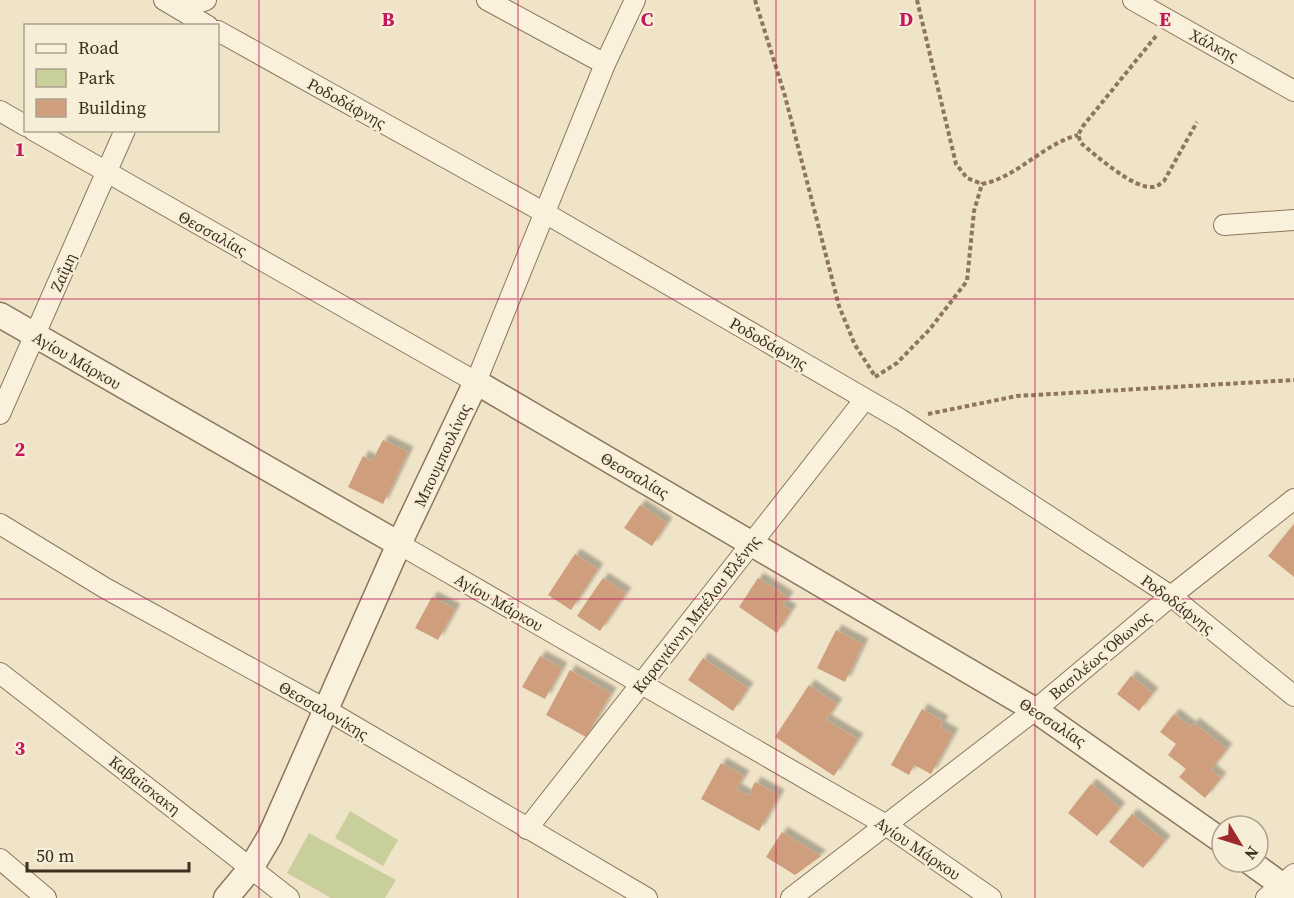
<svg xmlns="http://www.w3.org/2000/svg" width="1294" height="898" viewBox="0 0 1294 898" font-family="'Source Serif 4',serif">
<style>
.green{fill:#c9cf9b}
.building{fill:#cf9f7d;filter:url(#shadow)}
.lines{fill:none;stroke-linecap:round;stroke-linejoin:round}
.minor-casing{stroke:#8d765c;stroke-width:22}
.tertiary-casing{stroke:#8d765c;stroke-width:27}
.path{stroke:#8d765c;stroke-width:4;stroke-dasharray:4.5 3;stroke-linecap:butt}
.minor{stroke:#faf1dc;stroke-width:20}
.tertiary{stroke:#faf1dc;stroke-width:24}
.grid{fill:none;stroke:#c2185b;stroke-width:1.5;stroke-opacity:0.55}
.labels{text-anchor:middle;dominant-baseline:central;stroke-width:4.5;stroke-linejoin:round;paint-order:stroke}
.street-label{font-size:16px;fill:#3d2e20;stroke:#f7eed8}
.grid-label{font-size:20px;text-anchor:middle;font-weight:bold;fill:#c2185b;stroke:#f7eed8;stroke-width:4.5;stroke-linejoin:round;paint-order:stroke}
</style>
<defs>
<filter id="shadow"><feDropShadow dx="5.5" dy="-5.5" stdDeviation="1.5" flood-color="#0004"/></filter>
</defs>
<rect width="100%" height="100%" fill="#f0e4c8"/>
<path class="green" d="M350 811 398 840 383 866 335 838Z
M309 833 396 880 385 898H331L287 873Z"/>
<path class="building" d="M383 440 408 452 383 504 348 487 363 456 372 461Z
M640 505 667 523 652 546 624 528Z
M1294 524V577L1268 556Z
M575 554 598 569 571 610 548 595Z
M603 578 626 593 600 631 577 616Z
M758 578 788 597 783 605 791 610 777 633 739 607Z
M432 597 455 609 438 640 415 628Z
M836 630 863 644 845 682 817 668Z
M540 656 562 668 545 699 522 687Z
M703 658 748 688 733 711 688 680Z
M570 670 611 693 586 737 546 715Z
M1131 676 1153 693 1139 711 1117 694Z
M809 685 837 704 826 720 858 739 834 776 775 737Z
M922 709 943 721 940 727 953 734 931 774 914 765 909 775 891 765Z
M1174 714 1191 727 1194 723 1227 749 1211 770 1221 778 1205 798 1179 777 1186 769 1168 755 1176 744 1160 732Z
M721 763 744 776 736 789 748 796 755 782 779 795 759 831 701 799Z
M1091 784 1120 808 1097 836 1068 813Z
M1132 814 1165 841 1143 868 1109 842Z
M782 832 821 856 795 875 766 857Z"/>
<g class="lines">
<g class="minor-casing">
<path id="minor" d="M164 0 208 26
M487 0 605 64
M1133 0 1294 91
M180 9 206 0
M218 31 545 213 900 419 1171 596 1294 696
M0 111 26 126
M33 130 476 382 605 64 635 0
M1224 225 1294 220
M0 414 125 130
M0 524 105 588 325 709 647 898
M399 544 886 825 991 898
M0 673 289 898
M527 829 865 399
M0 859 46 898
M791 898 1035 710 1171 596 1294 499
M1266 898 1294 874"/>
</g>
<g class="tertiary-casing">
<path id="tertiary" d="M0 315 399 544
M1250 862 1294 894
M226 898 251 868 270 836 399 544 476 382 1035 710 1222 841"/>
</g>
<path class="path" d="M755 0 785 96 839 306 855 345 875 376
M917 0 956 164 967 178 982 184
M1156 36 1083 126 1078 135 1081 143C1095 155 1134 189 1152 187 1157 187 1160 184 1164 181L1197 122
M875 377 897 363 930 329 967 281 974 211 982 184C1018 177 1043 144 1078 135
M928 414 1017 396 1294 380"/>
<use href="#minor" class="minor"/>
<use href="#tertiary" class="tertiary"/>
</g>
<path class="grid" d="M259 0V898M518 0V898M776 0V898M1035 0V898M0 299H1294M0 599H1294"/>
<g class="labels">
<g class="street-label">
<text transform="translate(1214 45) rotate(27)">Χάλκης</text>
<text transform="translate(347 103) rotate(29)">Ροδοδάφνης</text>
<text transform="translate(213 233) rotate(29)">Θεσσαλίας</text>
<text transform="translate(63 272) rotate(-66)">Ζαΐμη</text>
<text transform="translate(769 343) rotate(30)">Ροδοδάφνης</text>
<text transform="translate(77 360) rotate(30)">Αγίου Μάρκου</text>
<text transform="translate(442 455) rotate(-65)">Μπουμπουλίνας</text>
<text transform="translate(635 475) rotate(30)">Θεσσαλίας</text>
<text transform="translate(499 602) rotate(30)">Αγίου Μάρκου</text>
<text transform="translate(1178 604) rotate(37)">Ροδοδάφνης</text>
<text transform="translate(696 614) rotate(-52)">Καραγιάννη Μπέλου Ελένης</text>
<text transform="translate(1100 655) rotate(-40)">Βασιλέως Όθωνος</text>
<text transform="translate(324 710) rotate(30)">Θεσσαλονίκης</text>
<text transform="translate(1053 722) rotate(33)">Θεσσαλίας</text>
<text transform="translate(145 785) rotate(38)">Καβαϊσκακη</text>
<text transform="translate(918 848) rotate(34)">Αγίου Μάρκου</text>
</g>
</g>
<g class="grid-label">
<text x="388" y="26">B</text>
<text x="647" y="26">C</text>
<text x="906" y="26">D</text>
<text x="1165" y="26">E</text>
<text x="20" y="156">1</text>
<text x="20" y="456">2</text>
<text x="20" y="755">3</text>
</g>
<rect x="24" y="24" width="195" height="108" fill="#f7eed8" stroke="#ada18e" stroke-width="1.5"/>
<rect x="36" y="44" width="30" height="9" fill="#faf1dc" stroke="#ada18e" stroke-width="1.5"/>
<text x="78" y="54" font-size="18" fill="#3d2e20">Road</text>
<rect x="36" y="69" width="30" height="18" fill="#c9cf9b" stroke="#ada18e" stroke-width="1.5"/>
<text x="78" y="84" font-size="18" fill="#3d2e20">Park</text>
<rect x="36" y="99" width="30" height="18" fill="#cf9f7d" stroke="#ada18e" stroke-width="1.5"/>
<text x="78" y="114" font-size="18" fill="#3d2e20">Building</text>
<g transform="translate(1240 844) rotate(128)"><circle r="28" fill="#f7eed8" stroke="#ada18e" stroke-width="1.5"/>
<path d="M0-4.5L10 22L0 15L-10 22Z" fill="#9e2a2b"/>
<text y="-9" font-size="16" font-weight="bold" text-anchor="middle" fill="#3d2e20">N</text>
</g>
<path d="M27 862v9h162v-9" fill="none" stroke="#3d2e20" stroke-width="3"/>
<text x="36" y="862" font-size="18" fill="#3d2e20" stroke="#f7eed8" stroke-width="4.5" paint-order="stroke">50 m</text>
</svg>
